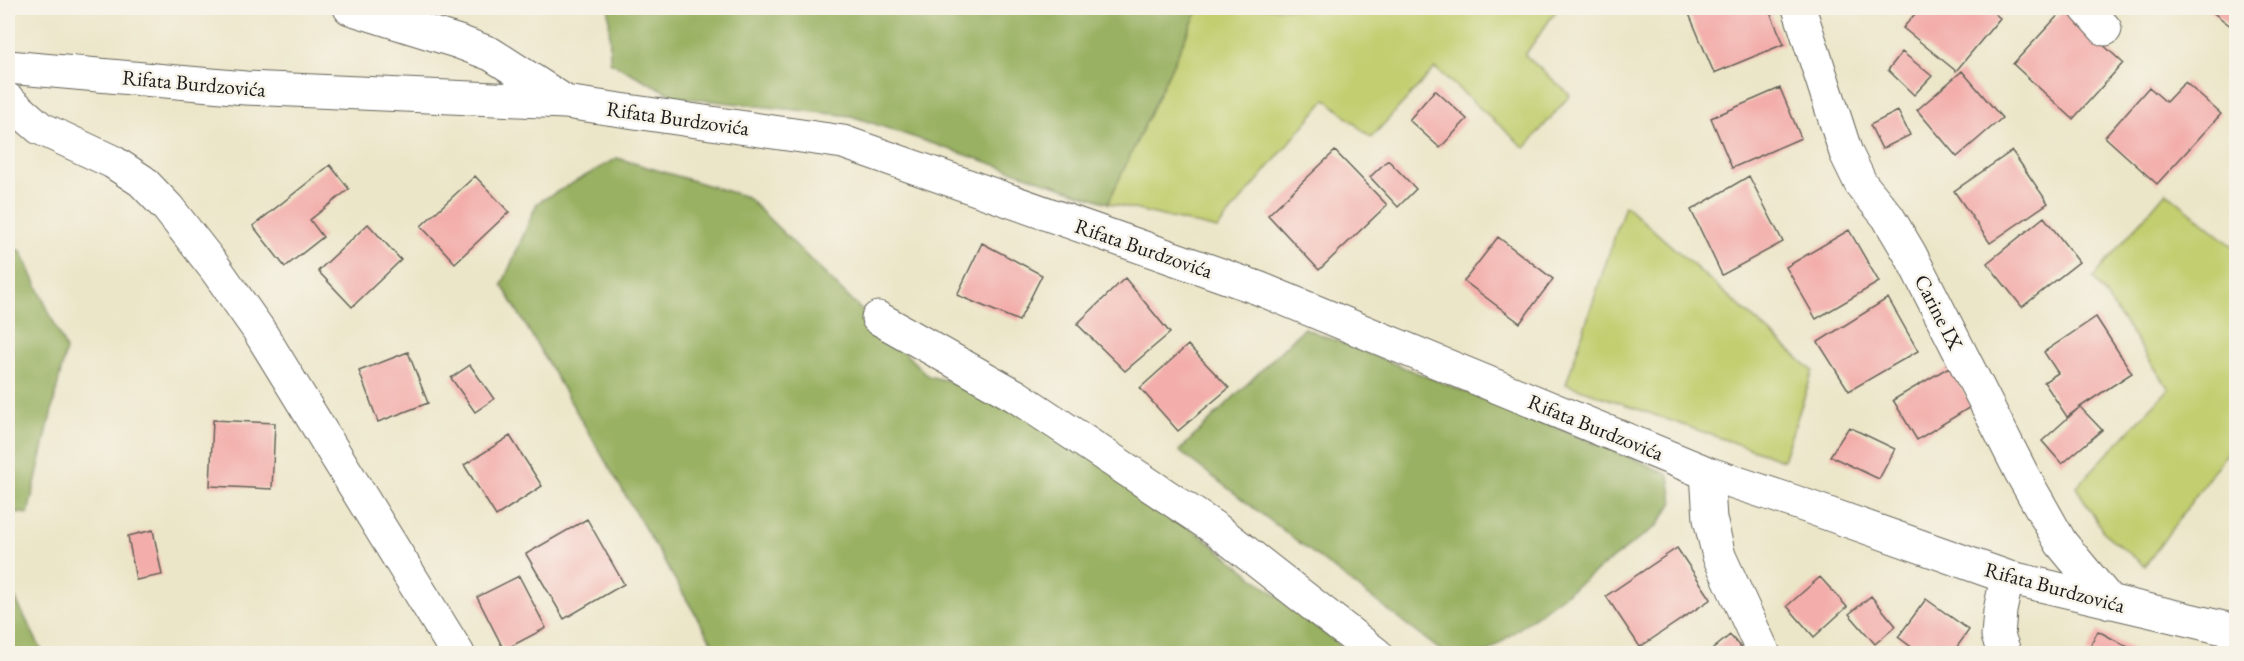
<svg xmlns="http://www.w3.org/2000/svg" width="2244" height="661" viewBox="0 0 2244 661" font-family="'EB Garamond',serif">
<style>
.green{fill:#c2ce70;stroke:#6f7546;stroke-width:1.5}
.forest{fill:#99b162;stroke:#5a663f;stroke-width:1.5}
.building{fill:#f3aeab}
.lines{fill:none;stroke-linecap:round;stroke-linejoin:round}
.minor-casing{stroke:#656359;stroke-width:35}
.minor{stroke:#fff;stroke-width:33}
.labels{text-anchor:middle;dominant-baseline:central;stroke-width:5;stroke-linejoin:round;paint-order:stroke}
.street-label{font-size:21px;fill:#1c1c1c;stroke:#f7f3e8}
</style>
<rect width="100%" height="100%" fill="#f7f3e8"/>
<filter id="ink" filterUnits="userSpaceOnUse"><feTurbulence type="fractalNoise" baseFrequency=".0167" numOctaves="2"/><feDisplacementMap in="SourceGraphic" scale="12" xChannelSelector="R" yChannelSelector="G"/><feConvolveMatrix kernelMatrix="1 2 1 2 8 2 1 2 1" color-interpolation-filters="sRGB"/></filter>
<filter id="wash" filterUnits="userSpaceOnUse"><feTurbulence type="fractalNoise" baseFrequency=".008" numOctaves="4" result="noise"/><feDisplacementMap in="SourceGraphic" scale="24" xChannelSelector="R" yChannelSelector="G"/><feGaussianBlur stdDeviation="1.35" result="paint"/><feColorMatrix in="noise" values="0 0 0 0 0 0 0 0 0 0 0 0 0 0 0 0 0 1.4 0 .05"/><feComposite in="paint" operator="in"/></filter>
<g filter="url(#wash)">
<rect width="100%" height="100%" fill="#ece6c9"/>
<path class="green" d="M1199 8H1558L1525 55 1570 95 1525 148 1435 68 1371 138 1326 99 1217 229 1108 203Z
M2166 192 2236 249V440L2145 566 2104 533 2076 487 2169 389 2093 277Z
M1625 205 1813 371 1783 460 1566 384Z"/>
<path class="forest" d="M609 8H1199L1108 203 851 116 676 97 610 62Z
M617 158 747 197 928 376 1029 400 1343 648 1344 653H718L502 285 537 203Z
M8 246 21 251 66 349 28 514 8 511Z
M1304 328 1635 459 1669 475 1673 502 1658 525 1486 653H1444L1179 451Z
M8 589 13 594 43 653H8Z"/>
<g id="blocks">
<path class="building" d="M1692 8H1768L1784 44 1714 73 1687 9Z
M1920 8H1988L2000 18 1956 71 1903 28Z
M2207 8H2236V30Z
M2064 9 2123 63 2073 119 2013 64Z
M1902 52 1932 76 1914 95 1888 70Z
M1962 71 2002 118 1957 157 1917 110Z
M2185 82 2221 114 2157 184 2105 137 2149 87 2166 102Z
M1780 88 1801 138 1732 168 1711 118Z
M1435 90 1467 119 1440 148 1409 120Z
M1898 111 1910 135 1882 149 1870 125Z
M1335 151 1387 205 1319 270 1268 215Z
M2012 151 2048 203 1990 243 1954 191Z
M1388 160 1416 189 1398 207 1370 177Z
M330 165 349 189 310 220 323 237 285 267 253 226Z
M475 176 509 212 455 263 421 226Z
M1749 176 1783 242 1722 275 1691 210Z
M2044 217 2079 262 2022 307 1987 263Z
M368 224 401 260 352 307 318 271Z
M1849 230 1879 282 1816 319 1786 267Z
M1498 237 1553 279 1520 323 1464 281Z
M982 243 1042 275 1019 321 957 295Z
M1125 278 1170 333 1125 371 1077 324Z
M1888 298 1918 351 1849 391 1818 342Z
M2096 317 2132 373 2080 407 2102 430 2062 464 2042 441 2080 407 2067 417 2044 382 2058 373 2044 352Z
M1188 345 1229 388 1178 431 1140 388Z
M408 352 428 403 378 422 359 371Z
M470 365 494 399 475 412 451 378Z
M1949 367 1972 406 1917 440 1893 400Z
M213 420 275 423 272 489 210 486Z
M1849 427 1895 449 1879 479 1830 456Z
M510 436 542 486 496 516 464 465Z
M587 519 624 584 564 619 526 554Z
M153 530 162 575 136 580 128 536Z
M1677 548 1711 599 1640 647 1606 596Z
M519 576 546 628 504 650 477 597Z
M1820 577 1847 607 1814 637 1787 606Z
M1871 596 1896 626 1875 644 1849 614Z
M1926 599 1969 630 1952 654H1921L1898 637Z
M2098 631 2141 654H2086Z
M1730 635 1746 654H1707Z"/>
</g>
</g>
<g filter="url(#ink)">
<use href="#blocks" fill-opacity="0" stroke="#656359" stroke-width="1.5"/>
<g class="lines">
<g class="minor-casing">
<path id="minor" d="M350 8 459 42 491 54 564 101
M1799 8 1846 153 1861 184 1888 217 1910 254 2022 474 2061 543 2110 602
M2086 8 2105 29
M8 67 245 88 565 102 843 142 1258 288 1707 473 1792 501 2007 577 2236 631
M8 100 40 128 113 162 142 181 168 208 215 268 258 329 458 654
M878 318 1016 396 1216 529 1376 654
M1707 473 1710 519 1719 556 1764 654
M2005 654 1998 636 2000 611 2007 577"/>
</g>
<use href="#minor" class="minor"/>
</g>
</g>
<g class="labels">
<g class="street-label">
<text transform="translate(194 83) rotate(5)">Rifata Burdzovića</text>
<text transform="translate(678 118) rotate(8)">Rifata Burdzovića</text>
<text transform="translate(1144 248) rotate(19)">Rifata Burdzovića</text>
<text transform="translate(1939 312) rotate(63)">Carine IX</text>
<text transform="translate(1596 427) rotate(22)">Rifata Burdzovića</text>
<text transform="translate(2055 587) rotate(15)">Rifata Burdzovića</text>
</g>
</g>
<rect width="2244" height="661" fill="none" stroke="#f7f3e8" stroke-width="30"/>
</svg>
